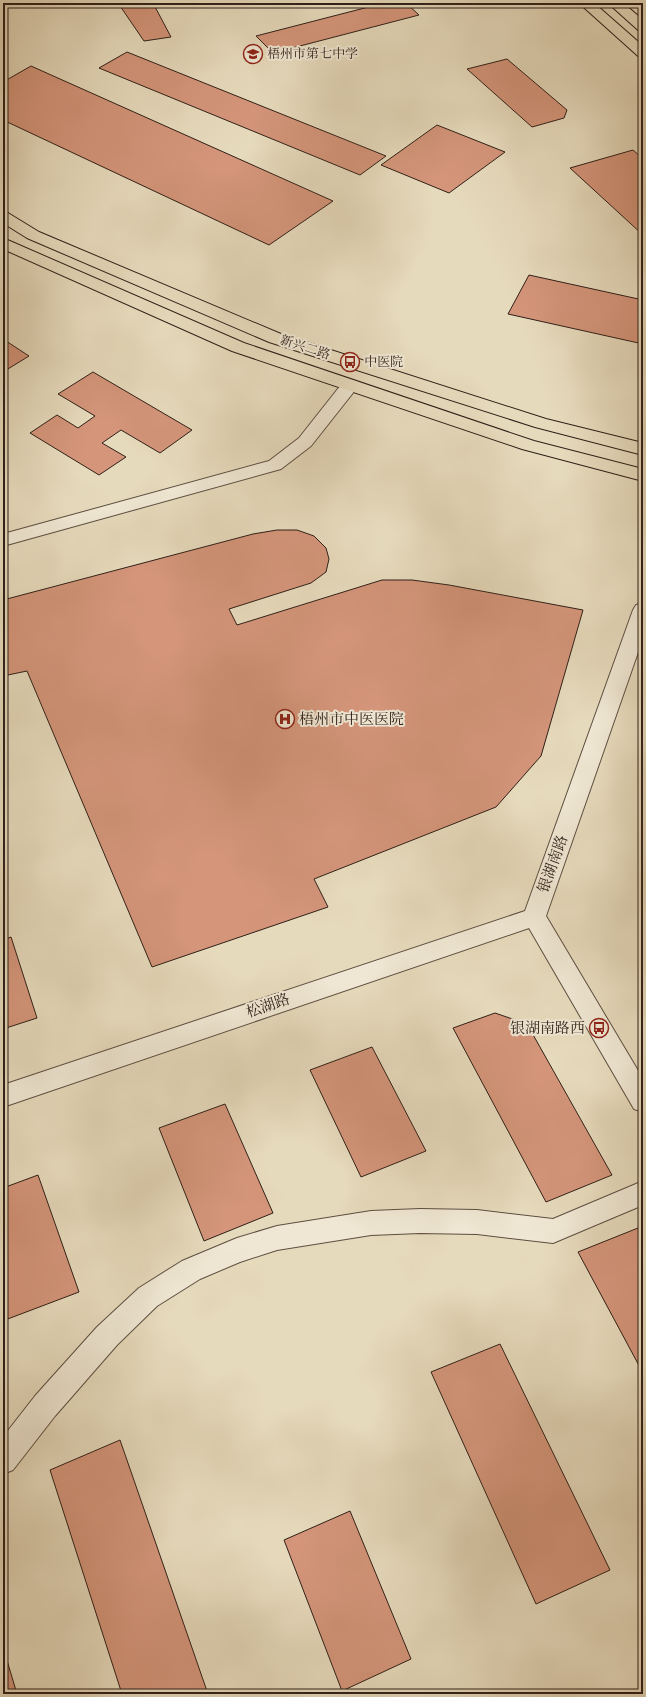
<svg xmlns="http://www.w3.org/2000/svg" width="646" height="1697" viewBox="0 0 646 1697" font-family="'IM FELL English','Noto Serif SC',serif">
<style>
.building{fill:#d4957a;stroke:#2f1f18}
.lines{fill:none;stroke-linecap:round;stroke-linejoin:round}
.minor-casing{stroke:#5d4e41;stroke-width:2}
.major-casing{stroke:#2f1f18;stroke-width:2}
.minor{fill:#efe7d3;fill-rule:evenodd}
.major{fill:#e6dabc;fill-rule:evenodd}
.labels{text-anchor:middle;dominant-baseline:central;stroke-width:4;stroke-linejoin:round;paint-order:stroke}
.far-poi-label{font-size:13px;fill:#2f1f18;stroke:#efe7d3;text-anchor:start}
.far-street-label{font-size:13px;fill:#2f1f18;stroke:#efe7d3}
.poi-label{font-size:15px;fill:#2f1f18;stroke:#efe7d3;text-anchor:start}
.street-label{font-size:15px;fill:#2f1f18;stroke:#efe7d3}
</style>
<rect width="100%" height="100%" fill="#e6dabc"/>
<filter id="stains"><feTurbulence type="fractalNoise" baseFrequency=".005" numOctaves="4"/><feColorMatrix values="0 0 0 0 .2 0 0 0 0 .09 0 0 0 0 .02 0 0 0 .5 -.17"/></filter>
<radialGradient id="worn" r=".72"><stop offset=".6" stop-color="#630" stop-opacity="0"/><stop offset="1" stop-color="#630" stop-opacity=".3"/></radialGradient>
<path class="building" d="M118 3H153L171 37 144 41Z
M384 3H406L419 15 273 53 256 36Z
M127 52 386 156 360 175 99 68Z
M507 59 567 110 564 118 532 127 467 69Z
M31 66 333 201 269 245 3 120V82Z
M437 125 505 152 449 193 381 165Z
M633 150 643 159V235L570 168Z
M529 275 643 300V344L508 314Z
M3 339 29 356 3 372Z
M93 372 192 430 160 453 121 430 102 443 126 457 99 475 30 433 57 415 78 428 95 416 58 394Z
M277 530H297L314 536 326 548 329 559 326 572 311 583 229 609 237 625 382 580H412L449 585 583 610 541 756 496 807 314 879 328 907 152 967 27 671 3 676V600L253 534Z
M11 937 37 1018 3 1029V940Z
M495 1013 527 1024 612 1175 546 1202 453 1028Z
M372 1047 426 1151 361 1177 310 1070Z
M225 1104 273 1213 204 1241 159 1128Z
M38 1175 79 1292 5 1320 3 1313V1188Z
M638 1228 643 1236V1373L578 1252Z
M500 1344 610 1570 536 1604 431 1372Z
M120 1440 208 1694H122L50 1470Z
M350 1511 411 1659 342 1691 284 1540Z
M3 1647 17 1694H3Z
M643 1687V1694H628Z"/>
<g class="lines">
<g class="minor-casing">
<path id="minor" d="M350 380 356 381 359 385 356 389 311 446 281 469 3 546V534L269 461 299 438 344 381Z
M643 603V638L546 916 643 1079V1112L634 1109 529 928 3 1107V1085L525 911 633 610 636 605Z
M643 1181V1205L553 1243 477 1234 420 1233 371 1235 277 1250 240 1262 200 1279 157 1306 117 1345 55 1416 13 1470 3 1474V1437L35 1396 97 1327 139 1288 182 1261 237 1238 277 1226 371 1211 420 1209 477 1210 553 1219Z"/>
</g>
<g class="major-casing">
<path id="major" d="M579 3H594L643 46V57L638 56Z
M608 3H623L643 20V31L638 30Z
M3 211 8 213 39 232 281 334 546 419 643 443V455L535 427 269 342 27 238 3 223Z
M3 238 244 343 534 441 643 469V481L522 449 232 351 3 249Z"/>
</g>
<use href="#minor" class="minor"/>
<use href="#major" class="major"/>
</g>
<defs>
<g id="school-ring" transform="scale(1)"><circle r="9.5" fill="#efe7d3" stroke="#8f2418" stroke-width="1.5"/><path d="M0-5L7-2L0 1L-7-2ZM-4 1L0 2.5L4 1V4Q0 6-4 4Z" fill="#8f2418"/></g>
<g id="bus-ring" transform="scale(1)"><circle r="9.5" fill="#efe7d3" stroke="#8f2418" stroke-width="1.5"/><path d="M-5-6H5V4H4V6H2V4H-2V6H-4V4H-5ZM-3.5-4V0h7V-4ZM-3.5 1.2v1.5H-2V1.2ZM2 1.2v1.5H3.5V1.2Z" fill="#8f2418"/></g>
<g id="hospital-ring" transform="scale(1)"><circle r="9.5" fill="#efe7d3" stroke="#8f2418" stroke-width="1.5"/><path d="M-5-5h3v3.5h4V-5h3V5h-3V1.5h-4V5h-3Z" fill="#8f2418"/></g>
</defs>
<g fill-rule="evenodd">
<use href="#school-ring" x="253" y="54"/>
<use href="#bus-ring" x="350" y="362"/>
<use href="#hospital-ring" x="285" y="719"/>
<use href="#bus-ring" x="599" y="1028"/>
</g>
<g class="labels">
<g class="far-poi-label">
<text x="267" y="54">梧州市第七中学</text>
<text x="364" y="362">中医院</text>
</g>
<g class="far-street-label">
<text transform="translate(305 348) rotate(18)">新兴二路</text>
</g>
<g class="poi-label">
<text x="299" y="719">梧州市中医医院</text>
<text x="585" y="1028" text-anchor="end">银湖南路西</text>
</g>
<g class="street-label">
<text transform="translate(553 864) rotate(-70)">银湖南路</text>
<text transform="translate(268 1006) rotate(-19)">松湖路</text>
</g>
</g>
<rect width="646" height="1697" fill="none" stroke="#e6dabc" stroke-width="16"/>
<rect x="4" y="4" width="638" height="1689" fill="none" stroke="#2f1f18" stroke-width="2"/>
<rect x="8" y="8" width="630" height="1681" fill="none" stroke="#2f1f18"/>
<rect width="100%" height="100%" filter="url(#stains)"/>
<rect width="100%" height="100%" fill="url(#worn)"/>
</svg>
